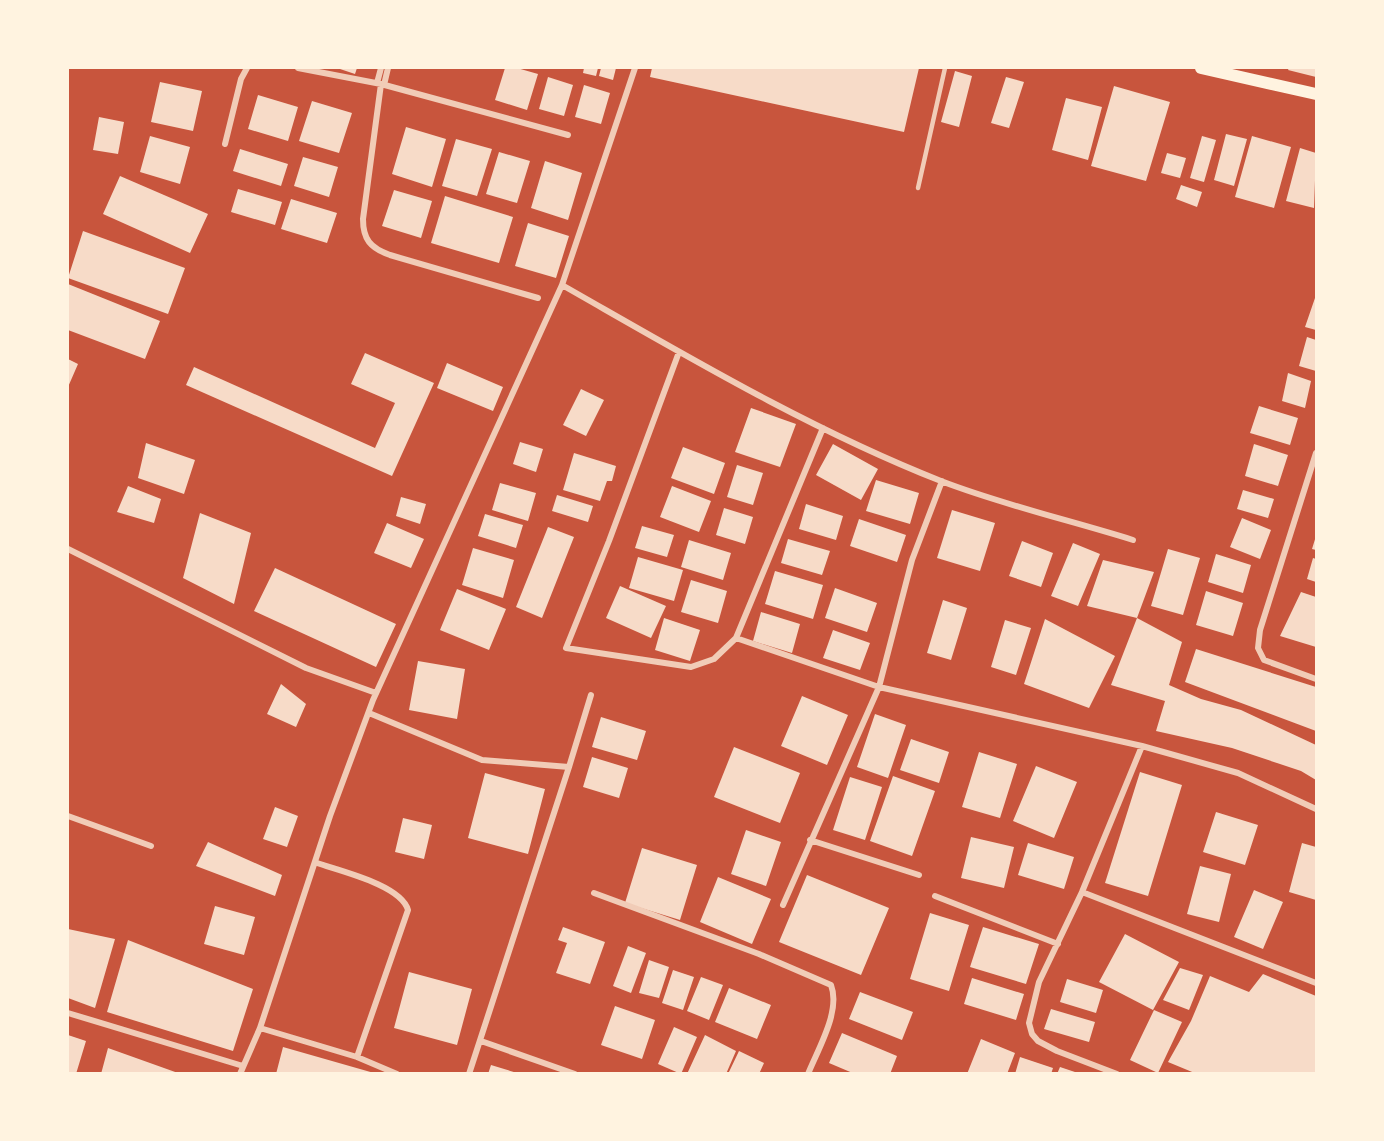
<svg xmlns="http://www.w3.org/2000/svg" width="1384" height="1141" viewBox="0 0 1384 1141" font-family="Overpass,sans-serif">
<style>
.building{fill:#f7dbc8}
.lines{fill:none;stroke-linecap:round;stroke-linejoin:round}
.service{stroke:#f1ccb7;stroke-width:4.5}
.minor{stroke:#f1ccb7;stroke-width:6}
.secondary{stroke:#fff3e0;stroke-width:12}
</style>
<rect width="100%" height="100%" fill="#c8553d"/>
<path class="building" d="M337 68H357L355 74Z
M505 68H517L538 74 527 110 495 100Z
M584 68H598L596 76 583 73Z
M601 68H616L613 80 599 76Z
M652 68H919L904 132 650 77Z
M1289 68H1316V77L1288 70Z
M955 71 972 76 959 127 941 122Z
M548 77 573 85 564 116 539 109Z
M1006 77 1024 82 1009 128 991 123Z
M160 82 202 91 193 131 151 122Z
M584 85 610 93 601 124 575 117Z
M1114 86 1170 102 1146 181 1091 166Z
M258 95 298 107 288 141 248 129Z
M1066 98 1102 107 1088 160 1052 150Z
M312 101 352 113 339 153 299 141Z
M99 117 124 122 118 154 93 150Z
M406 127 446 139 432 187 392 174Z
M1226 134 1247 139 1234 186 1214 180Z
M150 136 190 147 180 184 140 172Z
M1202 136 1216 140 1204 182 1190 178Z
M1252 136 1291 147 1274 208 1235 197Z
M456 139 492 149 477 196 442 186Z
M1300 148 1316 153 1314 208 1286 201Z
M240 149 288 164 281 186 233 171Z
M499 152 530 161 517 203 486 194Z
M1167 153 1186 158 1180 178 1161 173Z
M303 157 338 167 329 197 294 186Z
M545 161 582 173 568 220 531 208Z
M120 176 208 214 190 253 103 214Z
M1181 185 1202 192 1197 207 1176 199Z
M238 189 282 202 275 225 231 212Z
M394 190 432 201 421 238 382 226Z
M445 196 513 217 499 263 431 243Z
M291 199 337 213 327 243 281 229Z
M528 223 569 236 556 278 515 266Z
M83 231 185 268 168 314 68 278Z
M68 284 160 321 145 359 68 330Z
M1315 298 1316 299V330L1305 327Z
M1307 337 1316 340V371L1299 366Z
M365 353 434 383 392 476 186 385 194 367 375 448 395 403 351 384Z
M68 359 78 364 68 387Z
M447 363 503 387 493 411 437 388Z
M1288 373 1311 381 1305 408 1282 401Z
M581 389 604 400 586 436 563 425Z
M1259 406 1298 418 1290 445 1250 433Z
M751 408 796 424 780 467 735 452Z
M520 442 543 449 536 472 513 464Z
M146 443 195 460 184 494 138 478Z
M833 444 878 469 861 500 816 475Z
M1254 444 1288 455 1278 486 1245 476Z
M683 447 725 463 714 494 671 478Z
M574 453 616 466 612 481H607L600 501 563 490Z
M737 465 763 473 753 505 727 497Z
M876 480 919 493 910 524 866 511Z
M500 483 536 493 528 521 492 510Z
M128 486 161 499 154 523 117 512Z
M672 486 711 501 699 532 660 517Z
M1243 490 1274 499 1268 518 1237 509Z
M557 495 593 506 588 522 552 511Z
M401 497 426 504 420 524 396 516Z
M806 504 843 516 836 540 799 529Z
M724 508 753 517 745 544 716 535Z
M952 510 995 523 980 571 937 558Z
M200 513 251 533 234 604 183 578Z
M485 514 523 525 516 548 478 536Z
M1242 518 1271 530 1260 559 1230 547Z
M859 519 906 535 897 562 850 546Z
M387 523 424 539 411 568 374 553Z
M642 526 674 535 667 557 635 548Z
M548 527 574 537 542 618 516 607Z
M1316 536V550L1312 549Z
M788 539 830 551 822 575 781 563Z
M689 540 731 553 723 580 681 567Z
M1022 541 1053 553 1041 587 1009 576Z
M1073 543 1100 554 1078 606 1051 596Z
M473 548 514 560 503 598 462 585Z
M1168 549 1200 558 1183 615 1151 606Z
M1216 554 1251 565 1243 593 1208 582Z
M638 557 683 570 674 601 629 588Z
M1313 558 1316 559V582L1307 579Z
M1103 560 1154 572 1137 618 1182 642 1169 685 1201 699 1241 710 1316 745V780L1301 771 1232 748 1156 731 1165 701 1111 685 1137 618 1087 606Z
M275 568 396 624 376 667 254 611Z
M775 571 823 585 813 619 765 604Z
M691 580 727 591 718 623 681 612Z
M620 586 666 606 651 638 606 618Z
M835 588 877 603 867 632 825 618Z
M457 589 506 609 489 650 440 630Z
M1206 591 1243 603 1233 636 1196 625Z
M1301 592 1316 597V647L1280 636Z
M943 600 967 608 951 660 927 653Z
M761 612 800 624 792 653 753 641Z
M664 618 700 630 690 661 655 650Z
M1045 619 1115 656 1089 708 1024 684Z
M1005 620 1031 628 1016 675 991 667Z
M833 630 870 643 860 670 823 658Z
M1196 649 1316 687V731L1185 682Z
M418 661 465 669 457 719 409 710Z
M281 684 306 704 296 727 267 714Z
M802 696 848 715 827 765 781 746Z
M875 714 906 725 888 778 857 767Z
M601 717 646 731 637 760 592 747Z
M911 739 949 752 939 783 900 770Z
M734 747 800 773 780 823 714 797Z
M979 752 1017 764 1000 818 962 807Z
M592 757 628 768 619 798 583 787Z
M1036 766 1077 782 1054 838 1013 821Z
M1140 772 1182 785 1148 896 1105 883Z
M485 773 545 789 528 854 468 838Z
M893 776 935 791 912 856 870 841Z
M850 777 882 787 865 840 833 830Z
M275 807 298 816 287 847 263 839Z
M1216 812 1258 825 1245 865 1203 852Z
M403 818 432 825 424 859 395 852Z
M746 830 781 842 766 886 731 874Z
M971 837 1014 847 1004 888 961 878Z
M208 842 282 875 275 896 196 866Z
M1028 843 1074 857 1064 889 1018 875Z
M1302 843 1316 847V900L1289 892Z
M642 848 697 865 680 920 625 903Z
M1200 866 1231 874 1219 922 1187 914Z
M807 875 889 908 861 975 779 942Z
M718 877 771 899 752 944 700 922Z
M1254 890 1283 902 1263 949 1234 937Z
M215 906 255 917 244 955 204 944Z
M930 913 969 925 949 991 910 979Z
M563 927 605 942 590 984 556 973 567 943 558 940Z
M983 927 1039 944 1026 984 970 967Z
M68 929 115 939 95 1008 68 998Z
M1125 934 1179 962 1153 1010 1099 982Z
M128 940 253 989 233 1051 107 1012Z
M628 946 646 953 631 993 613 986Z
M649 960 669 967 659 998 639 993Z
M1180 968 1203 975 1189 1010 1163 1000Z
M673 970 694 977 683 1010 662 1003Z
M409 972 472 989 457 1045 394 1028Z
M1263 974 1316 996V1074H1197L1168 1062 1191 1021 1210 976 1249 992Z
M701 977 723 985 709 1020 687 1011Z
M972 978 1024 994 1016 1020 964 1004Z
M1067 979 1103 990 1096 1013 1060 1002Z
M729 988 771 1005 757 1039 715 1022Z
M860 992 913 1012 902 1040 849 1019Z
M615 1006 655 1020 642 1059 601 1045Z
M1051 1009 1095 1022 1089 1042 1044 1029Z
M1154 1010 1182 1022 1158 1073 1130 1060Z
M674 1027 697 1037 681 1074 658 1064Z
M842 1033 897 1056 890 1074H855L829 1063Z
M68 1035 86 1041 76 1074H68Z
M705 1035 736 1051 726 1074H687Z
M981 1039 1015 1053 1007 1074H967Z
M283 1047 374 1073V1074H276Z
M108 1048 178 1073V1074H101Z
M739 1051 764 1063 759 1074H728Z
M1020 1057 1053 1068 1051 1074H1015Z
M491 1065 517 1073V1074H488Z
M1060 1067 1078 1073V1074H1057Z"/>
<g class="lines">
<path class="service" d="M918 188 945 68"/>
<path class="minor" d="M298 68 381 84 568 135
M377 83 381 68
M381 84 363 219C363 239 370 248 390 255L538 298
M384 85 388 68
M225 144 241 79 247 68
M562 285C685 355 809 429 941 481 1003 505 1069 520 1133 540
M679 352 609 541 566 648 691 667 714 659 736 638 823 428
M1316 453 1260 630 1258 648 1264 660 1316 679
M68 549 306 668 376 693
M736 638 879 687 1142 746 1238 773 1316 809
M369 713 482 760 569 767 469 1074
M569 767 591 695
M68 816 151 846
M810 840 919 875
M317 863C340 871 401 885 408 910L357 1057
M1082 892 1316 983
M594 893 759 954 831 985C841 1011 818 1049 808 1074
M935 896 1058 944
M783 905 879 687 912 560 942 481
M68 1013 243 1066
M260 1028 357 1057 397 1074
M481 1041 575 1074
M240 1074 260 1028 330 816 373 700 562 285 635 68
M1117 1074 1057 1051 1038 1041 1032 1034 1029 1023 1039 982 1082 892 1142 746"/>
<path class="secondary" d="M1201 68 1316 94"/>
</g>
<rect width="1384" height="1141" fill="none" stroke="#fff3e0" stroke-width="138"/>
</svg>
